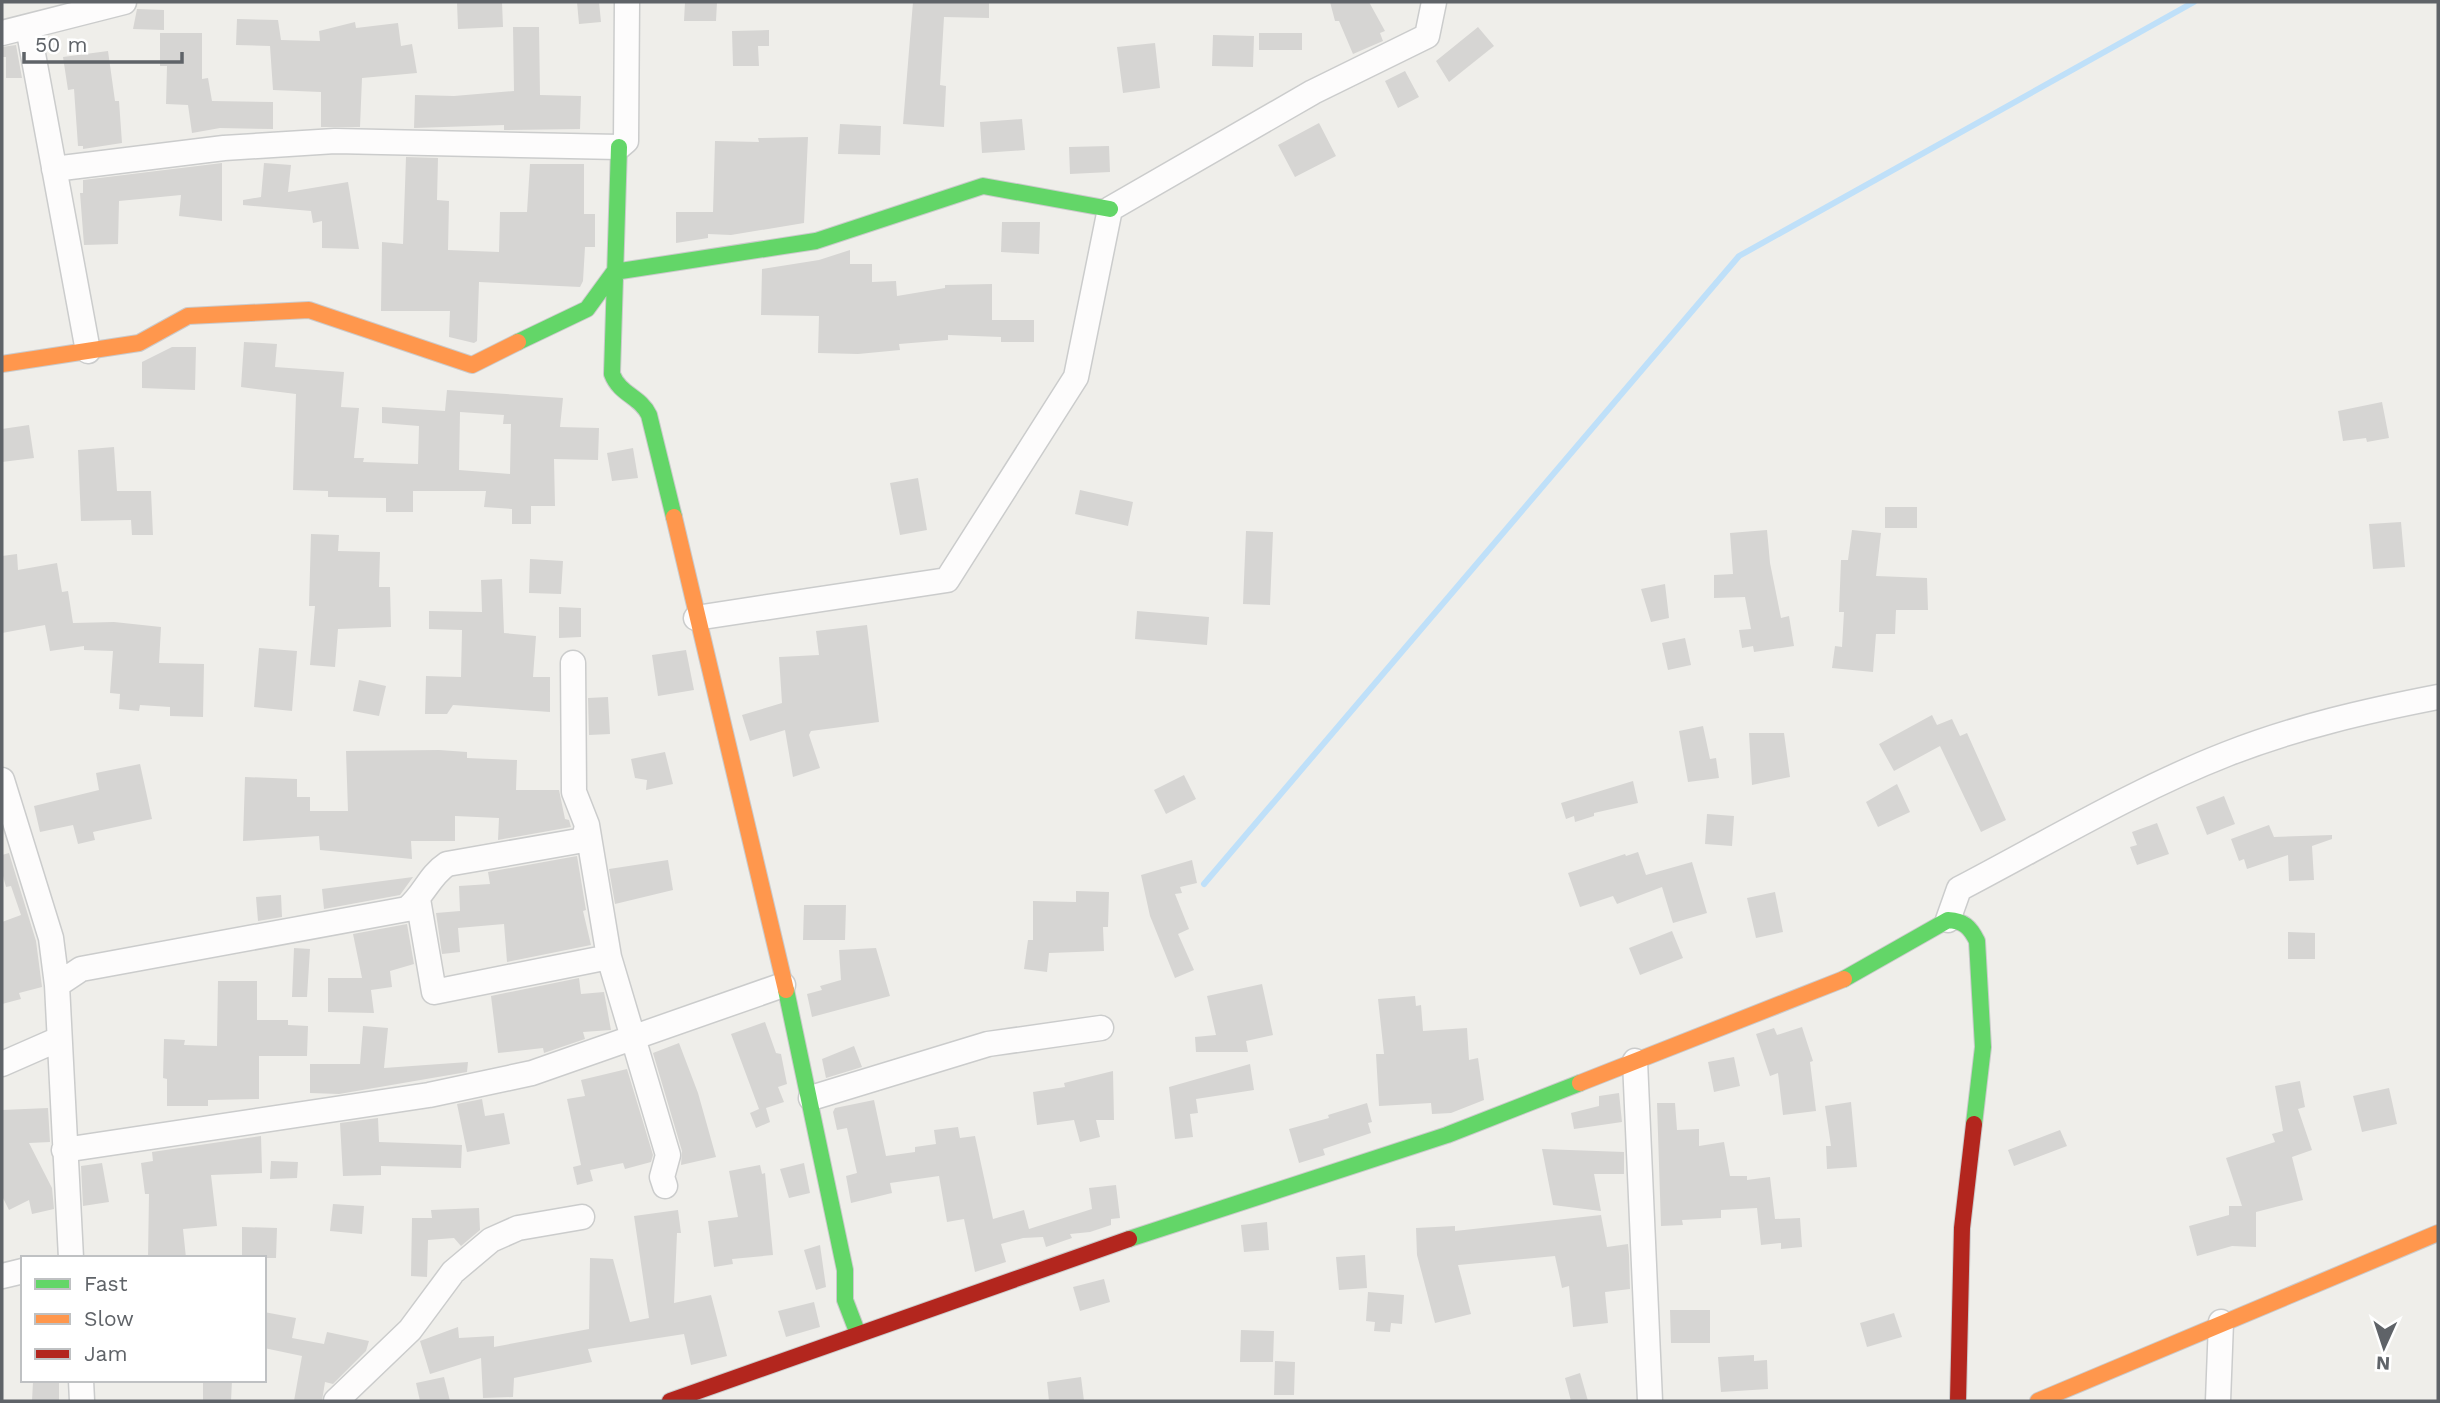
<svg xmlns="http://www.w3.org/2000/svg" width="2440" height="1403" viewBox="0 0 2440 1403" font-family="'Work Sans',sans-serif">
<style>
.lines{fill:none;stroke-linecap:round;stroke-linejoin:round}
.stream{stroke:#bfe0f9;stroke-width:6}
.building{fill:#d6d5d3;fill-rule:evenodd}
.street-casing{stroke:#cbcccc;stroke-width:27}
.fast-casing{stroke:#cacacb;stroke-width:18}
.slow-casing{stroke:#cacacb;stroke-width:18}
.jam-casing{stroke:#cacacb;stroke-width:18}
.street{stroke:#fdfcfc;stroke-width:24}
.fast{stroke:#63d668;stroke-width:16}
.slow{stroke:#ff974d;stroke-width:16}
.jam{stroke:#b3261e;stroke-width:16}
</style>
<rect width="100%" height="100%" fill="#efeeea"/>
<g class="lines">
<path class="stream" d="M1204 884 1739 256 2194 2"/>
</g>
<path class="building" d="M457 2H502L503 27 458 29Z
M577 2H599L601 22 579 24Z
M685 2H717L716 21H684Z
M913 2H989V18L944 17 940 85 946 86 944 127 903 124Z
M1330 2H1369L1385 31 1380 33 1383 41 1353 54 1339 21H1335Z
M137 9 164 10V30L133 29Z
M237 19 278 20 281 40 320 41 319 31 355 22 356 28 398 23 401 46 412 44 417 73 362 78 360 127H321V92L273 90 270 46 236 45Z
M513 27H539L540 95 581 96 580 129 504 130V125L414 128 415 95 454 96 514 91Z
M1478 27 1494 46 1449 82 1436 61Z
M769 30V46H758L759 66H733L732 31Z
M160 33H202V79L208 78 212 101 273 102V129L220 128 192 133 188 105 166 104 167 66H160Z
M1259 33H1302V50H1259Z
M1213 35 1254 36 1253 67 1212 66Z
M1155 43 1160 88 1123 93 1117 47Z
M16 45 22 78H6V57H2V47Z
M108 51 115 101H119L122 143 83 149V146H78L74 89 68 90 63 57Z
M1405 71 1419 97 1398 108 1385 81Z
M1022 119 1025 150 982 153 980 122Z
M1319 123 1336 156 1295 177 1278 145Z
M840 124 881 126 880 155 838 154Z
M808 137 804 223 731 235 708 234V238L676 243V212H713L715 141 759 142 758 138Z
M1109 146 1110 172 1070 174 1069 147Z
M406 157 438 158 437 200 449 201 448 250 499 252 500 212H527L530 164H584V214H595V247H585L583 281 580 287 479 282 477 341 474 343 449 337 450 311H381L382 242 403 244Z
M222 163V221L179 216 181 195 119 201 118 244 84 245 80 193H83V180Z
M264 163 291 165 288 192 348 182 359 249 322 248V221L313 223 311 211 243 205V200L261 197Z
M1002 222H1040L1039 254 1001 252Z
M850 250V264H872V282L896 281 897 296 945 288V285L992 284V320H1034V342H1001V337L948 335V340L899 344 900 350 858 354 818 353 819 316 761 315 762 269 819 260Z
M244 342 277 344 275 367 344 372 341 407 359 408 354 458H364L363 462 418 464 419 426 382 423V407L445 411 447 390 563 398 560 427 599 428 598 460 554 459 555 506H531V524H512V509L484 507 486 491H413V512H386V498L328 497V491L293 490 296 394 241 387ZM460 412 504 415 503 424H511L510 474 459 470Z
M172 347H196L195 390 142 388V362Z
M2382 402 2389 438 2367 442 2366 438 2343 441 2338 411Z
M29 425 34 458 2 462V429Z
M114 447 117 491H151L153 535H132L131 520 81 521 78 450Z
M633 448 638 478 612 481 607 453Z
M918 478 927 530 900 535 890 483Z
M1080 490 1133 502 1128 526 1075 514Z
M1885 507H1917V528H1885Z
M2401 522 2405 567 2373 569 2369 524Z
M1767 530 1770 563 1781 618 1789 616 1794 646 1754 652 1753 646 1742 648 1739 630 1751 629 1745 597 1714 598V575L1733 574 1730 533Z
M1852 530 1881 533 1876 576 1927 578 1928 610H1896L1895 634H1876L1873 672 1832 668 1835 646 1842 647 1844 612H1839L1841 560H1848Z
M1246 531 1273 532 1270 605 1243 604Z
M311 534 339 535 338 551 380 552 379 587H390L391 627 338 629 335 667 310 665 315 606H309Z
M17 554 18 570 57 563 62 592 68 591 73 623 114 622 161 627 159 663 204 664 203 717 170 716V707L140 705 139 711 119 709 120 694 110 693 113 651 84 650V646L50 651 45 625 2 633V556Z
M530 559 563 561 561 594 529 593Z
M502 579 504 633 536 636 533 677H550V712L453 705 447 714H425L426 676 461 677 462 630 429 629V611L482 612 481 580Z
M1665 584 1669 618 1651 622 1641 589Z
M559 607 581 608V637L559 638Z
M1137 611 1209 617 1207 645 1135 639Z
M867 625 879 722 811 731 809 735 820 768 793 777 785 730 750 741 742 715 782 703 779 657 819 655 816 631Z
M1685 638 1691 665 1668 670 1662 643Z
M259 648 297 651 292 711 254 707Z
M686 650 694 690 658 696 652 655Z
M359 680 386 686 379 716 353 711Z
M608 697 610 734 589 735 588 698Z
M1932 715 1937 725 1952 719 1960 736 1967 733 2006 820 1981 832 1940 746 1894 771 1879 744Z
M1703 726 1710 759 1716 758 1719 778 1688 782 1679 731Z
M1749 733H1784L1790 777 1752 785Z
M439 750 467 752V758L517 760 516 790H559L565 819 569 820 571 827 498 840 499 818 455 816V841H411L412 859 320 850 319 836 243 841 245 777 297 779V797H310V811H348L346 751Z
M665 752 673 784 646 790 647 780 635 778 631 759Z
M140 764 152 819 93 832 95 840 78 844 73 825 40 832 34 806 99 790 96 773Z
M1184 775 1196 799 1166 814 1154 790Z
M1633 781 1638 803 1594 813V816L1575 822 1574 816 1566 819 1561 803Z
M1897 784 1910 812 1878 827 1866 802Z
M2224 796 2235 824 2207 835 2196 807Z
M1707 814 1734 816 1732 846 1705 844Z
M2157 823 2169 854 2137 865 2130 847 2137 845 2132 832Z
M2269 825 2274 837 2332 835V839L2312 846 2314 880 2289 881 2288 855 2247 869 2244 859 2239 861 2231 839Z
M1638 852 1646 875 1692 862 1707 913 1673 923 1662 887 1617 904 1613 896 1580 907 1568 873 1625 854 1626 856Z
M9 853 36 941 42 987 19 993 21 999 2 1004V922L21 915 11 886 6 887 2 872V855Z
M577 856 586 910 583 911 591 945 507 962 504 924 458 928 460 952 442 954 436 913 460 911 459 886 490 884 488 872Z
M668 860 673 890 615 904 609 869Z
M1192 860 1197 883 1180 887 1182 893 1175 894 1189 929 1178 934 1194 970 1175 978 1150 916 1141 875Z
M413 877 400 895 324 909 322 889Z
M1076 891 1109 892 1108 927H1103L1104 951 1049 953 1047 972 1024 969 1028 940H1033V901L1076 902Z
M1775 892 1783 932 1756 938 1747 898Z
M281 895 282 917 258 921 256 897Z
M804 905H846L845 940H803Z
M407 924 414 964 390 971 392 987 371 990 374 1013 328 1012V978H362L353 934Z
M1672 931 1683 958 1640 975 1629 948Z
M2288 932 2315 933V959H2288Z
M294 948 310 949 307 997H292Z
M876 948 890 996 812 1017 807 994 822 990 820 986 841 980 839 950Z
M579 978 581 994 604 992 611 1030 583 1032 585 1039 544 1053 543 1048 498 1053 491 996Z
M218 981H257V1020H288V1025L308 1026 307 1056H259V1099L208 1100V1106H167V1079L163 1078 164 1039 185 1040 184 1045 217 1046Z
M1262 984 1273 1035 1246 1041 1248 1052H1196L1195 1037 1216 1035 1207 996Z
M1415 996 1416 1006 1421 1005 1423 1031 1467 1028 1469 1060 1478 1058 1484 1100 1451 1113 1432 1114 1431 1103 1379 1106 1376 1054H1384L1378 999Z
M765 1022 776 1053 781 1054 787 1084 778 1087 784 1102 766 1108 770 1122 756 1128 750 1113 759 1109 731 1034Z
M363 1026 388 1028 384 1068 468 1062 467 1072 339 1094 310 1093V1064H360Z
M1802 1027 1813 1061 1810 1062 1816 1111 1783 1115 1778 1073 1770 1076 1756 1034 1774 1028 1777 1035Z
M679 1043 698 1093 716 1157 681 1165 682 1151 653 1053Z
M854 1046 862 1067 826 1078 822 1059Z
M1734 1057 1740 1086 1714 1092 1708 1062Z
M1250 1064 1254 1090 1196 1099 1198 1113 1190 1114 1193 1137 1175 1139 1169 1087Z
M627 1069 653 1155 651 1162 625 1169 623 1163 590 1170 593 1181 577 1185 573 1167 581 1165 567 1099 585 1096 581 1080Z
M1113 1071 1114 1120H1096L1100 1137 1080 1142 1074 1120 1037 1125 1033 1092 1065 1087 1064 1083Z
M2300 1081 2305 1107 2298 1109 2312 1150 2292 1157 2303 1200 2256 1212V1247L2232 1246 2197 1256 2189 1226 2229 1215V1206H2242L2226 1158 2275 1142 2272 1134 2283 1131 2275 1086Z
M2389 1088 2397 1124 2362 1132 2353 1096Z
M1619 1093 1622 1122 1574 1129 1571 1113 1599 1106V1096Z
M482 1099 485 1116 504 1113 510 1144 467 1152 457 1104Z
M874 1100 886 1156 915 1152V1147L936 1144 934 1130 958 1127 960 1138 975 1136 993 1219 1024 1210 1029 1229 1092 1209 1089 1188 1116 1185 1120 1218 1111 1219V1225L1090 1232 1070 1234 1072 1238 1046 1247 1043 1237 1023 1238 1001 1244 1006 1262 975 1272 964 1219 947 1222 939 1176 890 1183 892 1193 851 1203 846 1176 857 1173 847 1128 837 1130 833 1112 835 1108Z
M1851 1102 1857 1167 1827 1169 1826 1146H1831L1825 1106Z
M1367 1103 1372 1122 1368 1123 1371 1133 1323 1149 1325 1155 1299 1163 1289 1129 1329 1118 1328 1115Z
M1657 1103H1675L1677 1130 1699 1129V1146L1724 1142 1730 1176H1747V1180L1770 1177 1775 1219 1800 1218 1802 1247 1781 1249V1243L1761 1245 1757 1208 1721 1210V1218L1682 1220 1683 1225 1661 1226Z
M48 1108 50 1142 29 1143 52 1188 54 1209 32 1214 29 1200 9 1210 2 1196V1110Z
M378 1118 379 1142 462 1145 461 1168 381 1166V1175L343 1176 340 1123Z
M2060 1130 2067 1146 2014 1166 2008 1150Z
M261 1136 262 1173 211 1175 217 1226 183 1229 186 1258H148L149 1194H145L141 1163 153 1161 152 1152Z
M1542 1149 1624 1152V1174H1594L1601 1211 1553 1205Z
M271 1161 298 1162 297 1178 270 1179Z
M102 1163 109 1202 83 1206 81 1166Z
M804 1163 810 1193 789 1198 780 1169Z
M760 1165 762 1174 765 1173 773 1255 732 1259 733 1264 714 1267 708 1221 738 1217 729 1171Z
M333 1204 364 1206 362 1234 330 1231Z
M479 1208 480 1230 461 1246 454 1238 428 1240 427 1277 411 1276 412 1218H432L431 1210Z
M678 1210 681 1233H677L674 1303 711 1295 727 1356 691 1365 684 1334 588 1349 592 1362 514 1378 513 1397 483 1398 481 1358 430 1374 420 1341 458 1327 459 1338 494 1336V1347L589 1329 590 1258 613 1259 630 1322 649 1318 634 1216Z
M1601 1215 1607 1247 1628 1244 1629 1255 1630 1289 1605 1292 1608 1323 1573 1327 1569 1286 1562 1288 1555 1256 1458 1265 1471 1314 1435 1323 1417 1255 1416 1228 1455 1226V1231Z
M1267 1222 1269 1250 1244 1252 1241 1225Z
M242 1227 277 1228 276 1258H242Z
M820 1245 826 1287 816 1290 804 1250Z
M1365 1255 1367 1288 1339 1290 1336 1257Z
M1104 1279 1110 1302 1080 1311 1073 1287Z
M1368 1292 1404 1295 1402 1324 1391 1323 1390 1332 1374 1331 1375 1322 1366 1321Z
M814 1302 820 1327 786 1337 778 1311Z
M1670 1310H1710V1343H1671Z
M264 1312 296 1318 292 1338 324 1344 327 1332 369 1341 366 1351 333 1384 325 1382 322 1401H294L302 1356 264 1348Z
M1894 1313 1902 1337 1867 1347 1860 1323Z
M1241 1330 1274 1331 1273 1362H1240Z
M1754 1355V1361L1767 1360 1768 1389 1721 1392 1718 1357Z
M1275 1361 1295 1362 1294 1395H1274Z
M1580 1373 1588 1401H1571L1565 1378Z
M444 1377 450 1401H420L416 1383Z
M1081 1377 1084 1401H1049L1047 1382Z
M203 1380H232L231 1401H203Z
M33 1382H59V1401H32Z"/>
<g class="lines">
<g class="street-casing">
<path id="street" d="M28 27 88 351
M2 33 124 2
M54 169 224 148 335 141 619 147 626 141 627 2
M696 618 947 580 1076 377 1110 209 1313 92 1427 36 1434 2
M2 780 51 938 57 985 71 1258
M587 825 609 957 668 1155 662 1177 665 1186
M418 899 434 992 609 957
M1948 920 1959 889C2047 843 2135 790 2227 754 2296 727 2366 711 2438 697
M57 985 81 969 407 909C424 895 429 876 447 864L584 840 587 825 574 792 573 663
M1635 1061 1650 1401
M2 1064 59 1039
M811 1098 988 1044 1101 1028
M64 1150 429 1095 532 1073 783 985
M2 1276 23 1271
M81 1380 82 1401
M336 1401 410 1330 453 1272 491 1240 518 1228 582 1217
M2218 1401 2221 1322"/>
</g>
<g class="fast-casing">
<path id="fast" d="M619 147 612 374C620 395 640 396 649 415L674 517
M518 342 587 309 614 272 816 241 983 186 1110 209
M1844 979 1948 920C1964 921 1970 927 1977 941L1983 1047 1974 1124
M786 990 845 1270V1300L858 1334
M1129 1239 1447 1135 1580 1083"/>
</g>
<g class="slow-casing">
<path id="slow" d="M2 364 139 343 188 316 309 310 472 365 518 342
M674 517 786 990
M1580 1083 1844 979
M2038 1401 2438 1233"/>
</g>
<g class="jam-casing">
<path id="jam" d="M670 1401 1129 1239
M1958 1401 1962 1228 1974 1124"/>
</g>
<use href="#street" class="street"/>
<use href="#fast" class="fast"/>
<use href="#slow" class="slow"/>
<use href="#jam" class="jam"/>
</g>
<rect width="2440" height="1403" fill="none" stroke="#5f6368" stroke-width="7"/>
<rect x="21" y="1256" width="245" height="126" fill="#ffffff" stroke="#bfc1c3" stroke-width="2"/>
<rect x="35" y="1279" width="35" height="10" fill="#63d668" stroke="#bfc1c3" stroke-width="2"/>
<text x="84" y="1291" font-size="21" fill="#5f6368">Fast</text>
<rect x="35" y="1314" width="35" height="10" fill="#ff974d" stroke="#bfc1c3" stroke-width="2"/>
<text x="84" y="1326" font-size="21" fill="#5f6368">Slow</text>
<rect x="35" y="1349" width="35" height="10" fill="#b3261e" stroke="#bfc1c3" stroke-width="2"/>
<text x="84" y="1361" font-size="21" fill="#5f6368">Jam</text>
<g transform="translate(2384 1347) rotate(183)" stroke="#ffffff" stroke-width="5" paint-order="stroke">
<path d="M0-5L12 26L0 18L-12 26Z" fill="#5f6368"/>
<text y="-10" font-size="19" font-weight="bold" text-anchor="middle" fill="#5f6368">N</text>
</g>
<path d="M24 52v10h158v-10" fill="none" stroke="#5f6368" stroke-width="3.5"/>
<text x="35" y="52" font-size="21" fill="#5f6368" stroke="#ffffff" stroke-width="5" paint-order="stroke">50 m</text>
</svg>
